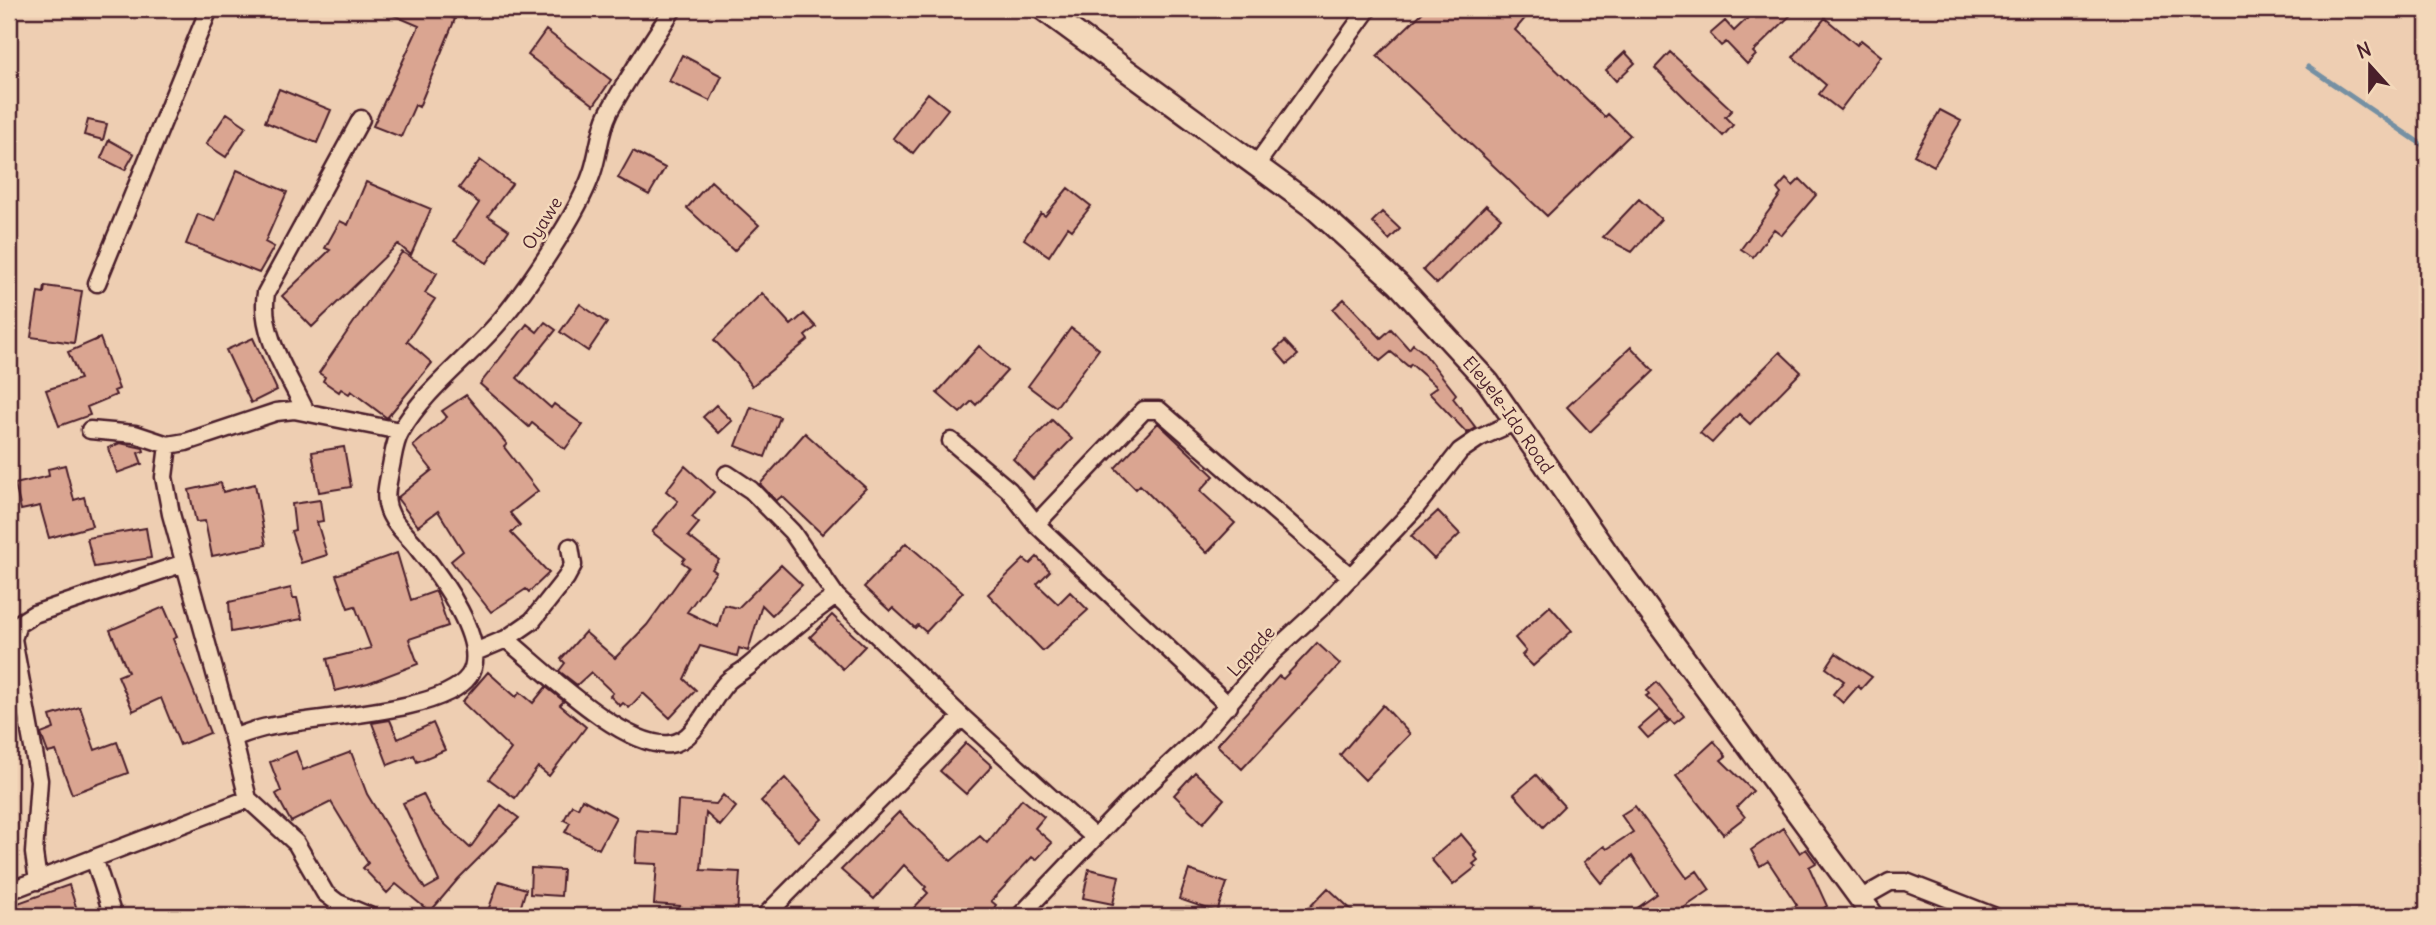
<svg xmlns="http://www.w3.org/2000/svg" width="2436" height="925" viewBox="0 0 2436 925" font-family="Delius,sans-serif">
<style>
.lines{fill:none;stroke-linecap:round;stroke-linejoin:round}
.stream{stroke:#7590a3;stroke-width:5}
.building{fill:#daa591;stroke:#4a1f2b;stroke-width:2}
.minor-casing{stroke:#4a1f2b;stroke-width:21}
.secondary-casing{stroke:#4a1f2b;stroke-width:26}
.minor{stroke:#f3d8ba;stroke-width:16}
.secondary{stroke:#f3d8ba;stroke-width:21}
.labels{text-anchor:middle;dominant-baseline:central;stroke-width:5;stroke-linejoin:round;paint-order:stroke}
.street-label{font-size:18px;fill:#4a1f2b;stroke:#f3d8ba}
</style>
<rect width="100%" height="100%" fill="#eeceb2"/>
<filter id="ink" filterUnits="userSpaceOnUse"><feTurbulence type="fractalNoise" baseFrequency=".0143" numOctaves="2"/><feDisplacementMap in="SourceGraphic" scale="14" xChannelSelector="R" yChannelSelector="G"/><feConvolveMatrix kernelMatrix="1 2 1 2 8 2 1 2 1" color-interpolation-filters="sRGB"/></filter>
<g filter="url(#ink)">
<g class="lines">
<path class="stream" d="M2308 67 2427 148"/>
</g>
<path class="building" d="M379 9H433L455 19 419 107 415 105 401 137 373 126 419 26Z
M1426 9H1533L1515 30 1605 117 1608 114 1630 135 1547 216 1377 56Z
M1757 9H1797L1753 52 1756 55 1747 64 1726 42 1721 46 1710 34 1725 21 1734 31Z
M1825 18 1857 45 1861 40 1881 56 1840 110 1819 94 1826 85 1793 57Z
M546 30 611 80 594 105 528 55Z
M1625 52 1635 63 1616 81 1606 70Z
M1670 52 1732 110 1725 117 1733 125 1723 136 1655 68Z
M682 55 722 76 710 101 669 81Z
M279 89 331 110 317 143 265 122Z
M928 93 948 109 913 153 893 138Z
M1940 110 1961 121 1934 166 1914 155Z
M227 113 246 126 226 157 206 144Z
M88 120 107 124 103 140 84 135Z
M109 140 134 154 125 170 101 158Z
M633 151 665 168 649 195 618 178Z
M480 160 512 184 488 216 509 230 487 263 454 241 479 203 459 188Z
M237 170 287 192 265 242 274 247 259 273 186 244 198 214 215 221Z
M1786 179 1793 186 1800 179 1816 195 1782 235 1774 229 1753 257 1741 249 1781 194 1777 189Z
M711 181 759 225 734 251 687 208Z
M366 182 431 209 411 255 398 244 312 327 282 296 330 250 325 248 340 221 348 225Z
M1068 188 1091 206 1072 230 1068 227 1049 256 1024 239 1041 213 1045 216Z
M1639 199 1661 219 1632 252 1603 237Z
M1486 205 1501 218 1437 284 1423 270Z
M1382 212 1400 229 1389 240 1372 222Z
M402 252 437 273 425 293 435 299 407 341 432 363 387 418 351 391 349 394 341 389 339 392 323 381 325 377 319 373Z
M45 286 82 291 74 343 31 337 38 292 44 293Z
M762 293 791 325 804 314 816 327 805 336 808 340 752 386 738 365 714 340Z
M1344 299 1381 338 1391 329 1409 349 1413 344 1423 352 1456 394 1453 398 1476 428 1467 433 1429 393 1437 387 1411 364 1409 367 1391 352 1380 361 1333 309Z
M580 304 607 323 588 351 560 332Z
M545 322 556 330 517 378 551 408 554 404 583 425 565 449 532 423 529 427 480 384 527 324 537 332Z
M1071 328 1099 349 1056 407 1028 386Z
M100 338 119 389 114 391 116 395 87 407 90 415 59 426 46 390 80 379 68 352Z
M253 338 277 390 251 403 226 350Z
M1285 341 1298 355 1287 364 1275 350Z
M979 346 1007 371 976 405 972 401 960 413 937 393Z
M1631 347 1654 371 1590 432 1567 407Z
M1780 352 1801 372 1750 424 1739 414 1712 443 1700 433Z
M466 395 507 444 504 447 538 491 510 513 520 525 511 533 549 573 529 592 526 589 491 612 451 561 463 551 438 511 418 526 397 498 432 470 413 446 447 417 442 411Z
M716 405 732 421 719 433 703 417Z
M751 407 780 417 765 457 736 446Z
M1052 420 1072 439 1033 479 1013 459Z
M1158 423 1214 476 1200 491 1235 523 1207 553 1140 485 1136 489 1115 468Z
M805 433 866 488 822 534 782 496 776 501 760 484Z
M120 443 143 448 144 451 138 453 142 464 117 473 108 448Z
M344 447 351 487 319 492 312 452Z
M65 465 74 500 84 497 92 526 49 538 40 506 21 510 15 484 49 476 48 469Z
M685 466 714 492 692 517 699 523 688 536 719 560 712 569 716 572 687 612 718 627 724 605 738 608 781 565 802 585 772 615 762 605 748 651 739 648 737 656 700 646 684 679 696 690 670 718 643 693 629 708 623 703 620 706 610 696 613 693 591 672 577 685 559 671 565 663 561 659 585 632 615 658 647 625 689 567 682 562 685 558 652 532 678 501 666 491Z
M221 483 223 492 255 484 266 545 212 556 205 521 196 522 189 490Z
M320 500 323 521 317 522 327 555 301 563 291 531 295 530 292 504Z
M1438 511 1460 534 1434 559 1411 536Z
M146 528 151 558 94 567 87 538Z
M906 543 963 592 926 632 918 625 915 628 893 608 890 611 864 587Z
M397 553 411 600 436 591 448 626 409 639 418 664 368 683 335 691 327 659 371 648 355 606 348 608 336 575Z
M1037 557 1050 571 1037 584 1058 604 1070 592 1088 610 1043 651 988 594 1024 559 1030 564Z
M291 588 293 598H297L302 619 231 632 229 602Z
M1550 606 1572 631 1533 666 1522 655 1526 651 1515 638Z
M164 607 177 637 173 639 210 733 180 745 161 698 133 711 118 676 128 672 110 630Z
M832 615 865 646 843 669 810 637Z
M1317 643 1340 664 1242 769 1217 745 1279 676 1283 679Z
M1836 653 1872 677 1861 689 1858 686 1843 703 1833 694 1844 681 1826 668Z
M488 672 516 697 520 692 533 703 546 687 564 701 560 705 586 727 549 776 538 767 515 798 489 779 511 749 462 702Z
M1657 682 1684 716 1674 724 1646 696 1649 694 1647 691Z
M1383 705 1410 734 1365 780 1340 755Z
M80 707 95 750 117 742 128 773 72 794 56 751 48 753 41 734 54 729 50 716Z
M1660 710 1669 721 1648 738 1639 728Z
M390 720 398 739 433 723 445 750 417 762 414 755 388 765 372 723Z
M1714 741 1726 756 1721 760 1753 791 1737 807 1745 817 1723 834 1676 776Z
M966 743 992 766 966 794 940 771Z
M296 751 303 770 351 752 367 794 425 889 439 881 403 803 423 794 432 812 470 848 501 805 519 818 458 879 430 912 396 884 387 893 363 868 368 863 331 802 291 822 276 794 281 791 270 762Z
M1195 772 1224 799 1203 823 1174 795Z
M1536 775 1564 806 1543 827 1514 794Z
M785 778 822 819 798 841 761 801Z
M723 795 736 807 720 826 706 813 701 870 740 872 737 916H705V912L679 910 680 906 654 904 657 864 635 863 637 831 676 834 678 801 716 804Z
M582 799 616 817 599 849 565 832 570 823 564 820 572 805 578 808Z
M1022 799 1044 817 1035 828 1052 843 1036 860 1032 857 991 901 996 905 994 908 1002 916H906L928 893 924 889 926 887 904 865 874 899 841 870 899 812 951 861 980 836 987 843Z
M1635 806 1687 878 1697 871 1710 890 1672 916H1626L1657 894 1632 856 1601 883 1584 862 1604 846 1607 849 1633 832 1621 815Z
M1783 828 1800 853 1806 849 1816 863 1809 867 1827 906 1819 911 1821 916H1774L1797 905 1768 861 1760 866 1751 850Z
M1461 834 1477 853 1474 855 1478 860 1473 864 1476 867 1453 885 1431 859Z
M531 868 563 870 561 896 530 894Z
M1089 869 1119 876 1113 904 1083 898Z
M1189 870 1227 883 1217 912 1179 899Z
M499 881 526 889 518 916H486Z
M69 885 79 916H19L15 904Z
M1328 888 1358 916H1301Z"/>
<g class="lines">
<g class="minor-casing">
<path id="minor" d="M1256 165 1368 9
M97 283 209 9
M305 410C288 374 259 333 266 293L361 119
M90 430 135 434 168 445 186 442 276 412 294 410 400 431
M951 441 1009 490 1036 524 1229 706
M168 445 164 477 171 514 233 738
M727 474 751 490 792 532 836 596 962 717
M1036 524 1144 410H1159L1351 577
M506 639C542 668 623 749 670 744 697 741 710 699 727 682 733 676 742 672 749 666 778 642 804 617 836 596
M475 652 506 639 532 621 566 578 573 565 570 547
M94 858 113 916
M38 881 34 853 39 780 13 639 18 624 34 614 184 563
M9 891 248 799
M1860 899 1890 882H1906L1993 916
M369 916 338 903 325 893 296 843 248 799 233 738C244 734 256 729 268 727 314 716 442 714 469 676 491 645 439 574 419 550 409 536 393 525 388 508 384 496 388 483 390 471 393 458 394 442 401 431 425 389 469 358 500 321 527 289 579 212 592 173 599 153 599 132 609 112 628 77 651 43 673 9
M765 916 962 717 1094 837
M1020 916 1125 806 1203 733 1273 652 1323 606 1416 507 1460 451 1479 438 1515 422"/>
</g>
<g class="secondary-casing">
<g id="secondary">
<path id="s1" d="M1043 9 1313 207 1398 284 1488 382 1614 563 1873 916"/>
</g>
</g>
<use href="#minor" class="minor"/>
<use href="#secondary" class="secondary"/>
</g>
</g>
<g class="labels">
<g class="street-label">
<text transform="translate(542 223) rotate(-58)">Oyawe</text>
<text stroke="none"><textPath href="#s1" startOffset="621">Eleyele-Ido Road</textPath></text>
<text transform="translate(1251 651) rotate(-48)">Lapade</text>
</g>
</g>
<rect width="2436" height="925" fill="none" stroke="#f3d8ba" stroke-width="35"/>
<rect x="18" y="18" width="2401" height="890" fill="none" stroke="#4a1f2b" stroke-width="2.5" filter="url(#ink)"/>
<g transform="translate(2370 66) rotate(339)" stroke="#f3d8ba" stroke-width="5" paint-order="stroke">
<path d="M0-5L12 26L0 18L-12 26Z" fill="#4a1f2b"/>
<text y="-10" font-size="19" font-weight="bold" text-anchor="middle" fill="#4a1f2b">N</text>
</g>
</svg>
